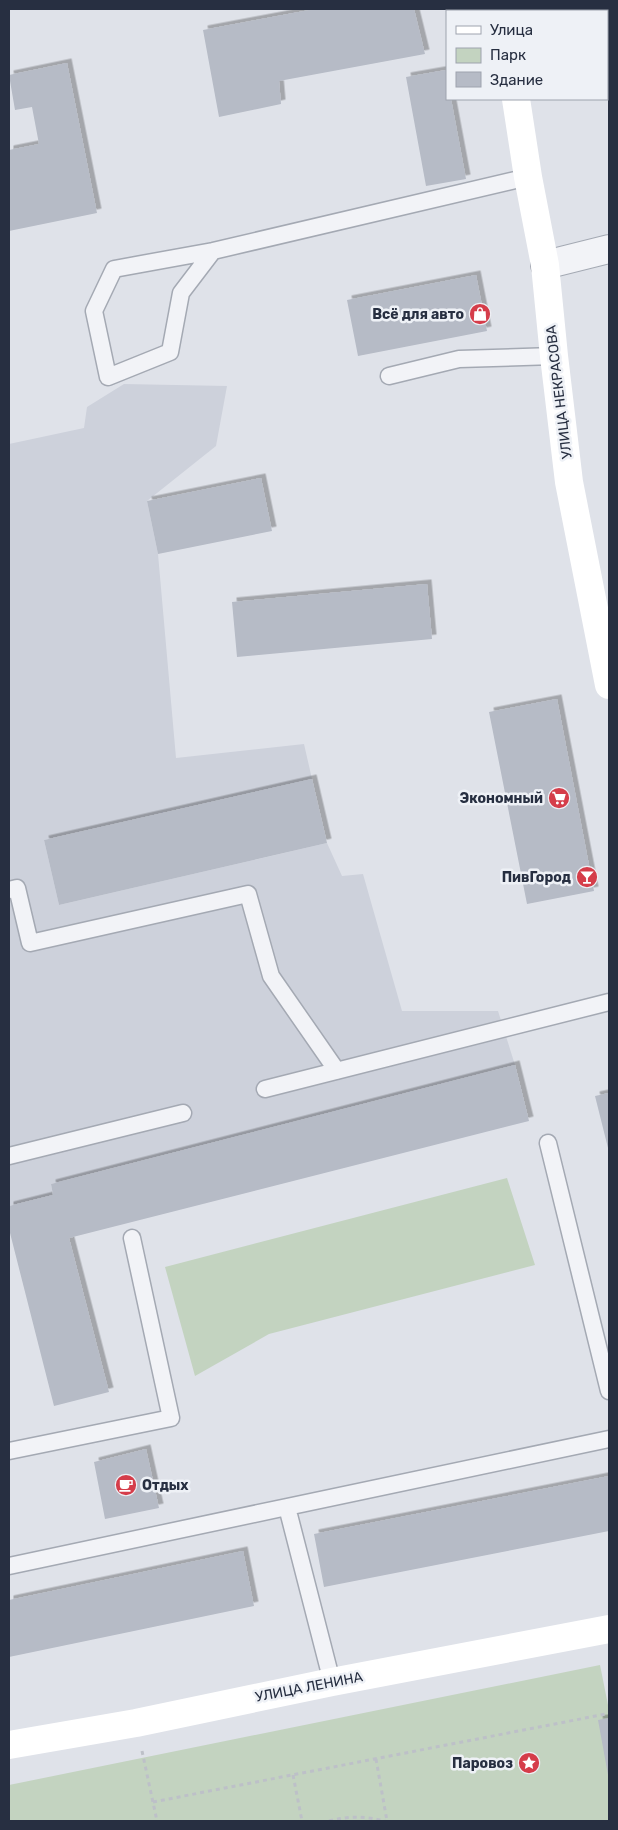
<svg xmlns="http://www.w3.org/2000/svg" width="618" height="1830" viewBox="0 0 618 1830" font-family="Rubik,sans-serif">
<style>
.built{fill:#cdd1db}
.green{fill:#c3d3c0}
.building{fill:#b6bbc6;filter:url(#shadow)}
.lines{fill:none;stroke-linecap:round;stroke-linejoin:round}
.lane-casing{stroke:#a4a9b3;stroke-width:19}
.street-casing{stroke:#a4a9b3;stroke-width:30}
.path{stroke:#bdc0c8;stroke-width:3;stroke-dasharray:4 4;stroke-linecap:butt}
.lane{stroke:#f2f3f7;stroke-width:16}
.street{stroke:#f2f3f7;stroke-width:28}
.secondary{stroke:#fff;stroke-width:28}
.labels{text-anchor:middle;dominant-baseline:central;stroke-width:5;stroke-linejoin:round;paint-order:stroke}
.poi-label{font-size:14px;font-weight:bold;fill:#272f41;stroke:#eef1f6;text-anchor:end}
.street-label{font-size:14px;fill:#272f41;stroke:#eef1f6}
</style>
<defs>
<filter id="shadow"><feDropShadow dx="4.5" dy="-4.5" stdDeviation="0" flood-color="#0004"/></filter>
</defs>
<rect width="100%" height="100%" fill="#dfe2e9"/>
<path class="built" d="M124 384 227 386 216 446 147 501 158 554 176 758 304 744 312 779 44 840 59 905 327 843 342 876 363 874 402 1011H498L515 1065 51 1184 53 1195 9 1206V444L84 428 87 407Z"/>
<path class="green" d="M507 1178 535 1265 269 1334 195 1376 165 1267Z
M600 1665 609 1710V1821H9V1785Z"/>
<path class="building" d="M315 9H414L425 54 279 81 281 104 219 117 203 30Z
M67 63 97 213 9 231V150L39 144 32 107 15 110 9 75Z
M446 70 447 99H451L466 179 426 186 406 77Z
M476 275 487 331 358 356 347 300Z
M261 478 272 531 158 554 147 501Z
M427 584 432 639 237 657 232 602Z
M557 699 594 891 527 904 489 712Z
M312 779 327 843 59 905 44 840Z
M515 1065 529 1121 69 1238 109 1392 54 1406 9 1229V1206L53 1195 51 1184Z
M609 1093V1152L595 1096Z
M146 1449 159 1508 105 1519 94 1462Z
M609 1476V1531L324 1587 314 1534Z
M243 1551 254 1606 9 1657V1600Z
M609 1718V1775H608L598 1720Z"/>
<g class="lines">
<g class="lane-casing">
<path id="lane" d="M213 251 181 293 170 352 108 377 94 311 114 269 213 251 528 177
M389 376 459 359 554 356
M9 890 17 888 30 943 248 894 271 976 337 1071
M265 1089 609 1002
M548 1143 609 1391
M9 1156 183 1113
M9 1451 171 1418 132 1238
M9 1566 287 1507
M332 1682 287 1507 609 1439"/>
</g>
<g class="street-casing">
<path id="street" d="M545 265 609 249"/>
</g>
<path class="path" d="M142 1751 157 1821
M376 1759 387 1821
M293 1775 302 1821
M153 1802 606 1714
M329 1821C349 1816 365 1816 385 1821"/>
<use href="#lane" class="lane"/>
<use href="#street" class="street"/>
<path class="secondary" d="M502 9V11
M516 99 528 177 545 265 554 356 569 482 609 685
M9 1745 136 1723 332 1682 609 1629"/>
</g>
<defs>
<g id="shop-disc" transform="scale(1.125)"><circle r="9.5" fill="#d53d4a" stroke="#eef1f6"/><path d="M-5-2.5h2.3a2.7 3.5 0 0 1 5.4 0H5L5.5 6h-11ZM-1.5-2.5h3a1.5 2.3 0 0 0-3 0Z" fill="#fff"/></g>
<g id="supermarket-disc" transform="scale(1.125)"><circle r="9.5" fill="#d53d4a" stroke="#eef1f6"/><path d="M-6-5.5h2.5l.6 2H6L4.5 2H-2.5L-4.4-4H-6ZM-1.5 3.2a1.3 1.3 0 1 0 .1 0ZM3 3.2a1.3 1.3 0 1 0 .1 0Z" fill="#fff"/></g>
<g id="bar-disc" transform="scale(1.125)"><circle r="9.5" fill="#d53d4a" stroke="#eef1f6"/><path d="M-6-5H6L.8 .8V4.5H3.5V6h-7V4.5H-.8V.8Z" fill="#fff"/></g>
<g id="cafe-disc" transform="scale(1.125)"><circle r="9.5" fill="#d53d4a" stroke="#eef1f6"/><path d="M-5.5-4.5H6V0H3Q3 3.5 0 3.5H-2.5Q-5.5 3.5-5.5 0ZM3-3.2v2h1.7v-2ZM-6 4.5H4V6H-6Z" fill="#fff"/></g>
<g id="sight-disc" transform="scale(1.125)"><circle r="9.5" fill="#d53d4a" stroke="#eef1f6"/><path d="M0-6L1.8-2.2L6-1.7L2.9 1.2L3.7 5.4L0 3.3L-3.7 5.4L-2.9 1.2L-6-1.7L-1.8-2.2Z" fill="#fff"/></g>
</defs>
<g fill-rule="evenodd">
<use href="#shop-disc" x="480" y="314"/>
<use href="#supermarket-disc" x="559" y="798"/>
<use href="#bar-disc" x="587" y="877"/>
<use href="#cafe-disc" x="126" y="1485"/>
<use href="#sight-disc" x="529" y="1763"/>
</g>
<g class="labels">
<g class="poi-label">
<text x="464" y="314">Всё для авто</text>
<text x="543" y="798">Экономный</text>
<text x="571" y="877">ПивГород</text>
<text x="142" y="1485" text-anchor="start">Отдых</text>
<text x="513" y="1763">Паровоз</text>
</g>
<g class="street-label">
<text transform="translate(559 392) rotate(-97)">УЛИЦА НЕКРАСОВА</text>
<text transform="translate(309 1687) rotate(-11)">УЛИЦА ЛЕНИНА</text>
</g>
</g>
<rect width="618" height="1830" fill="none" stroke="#272f41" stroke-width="20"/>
<rect x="446" y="10" width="162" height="90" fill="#eef1f6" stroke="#9ea3ae"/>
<rect x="456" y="26" width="25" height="8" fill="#ffffff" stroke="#9ea3ae"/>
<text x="490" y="35" font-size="15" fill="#272f41">Улица</text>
<rect x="456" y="48" width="25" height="15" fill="#c3d3c0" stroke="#9ea3ae"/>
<text x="490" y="60" font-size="15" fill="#272f41">Парк</text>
<rect x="456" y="72" width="25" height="15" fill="#b6bbc6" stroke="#9ea3ae"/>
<text x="490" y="85" font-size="15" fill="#272f41">Здание</text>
</svg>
